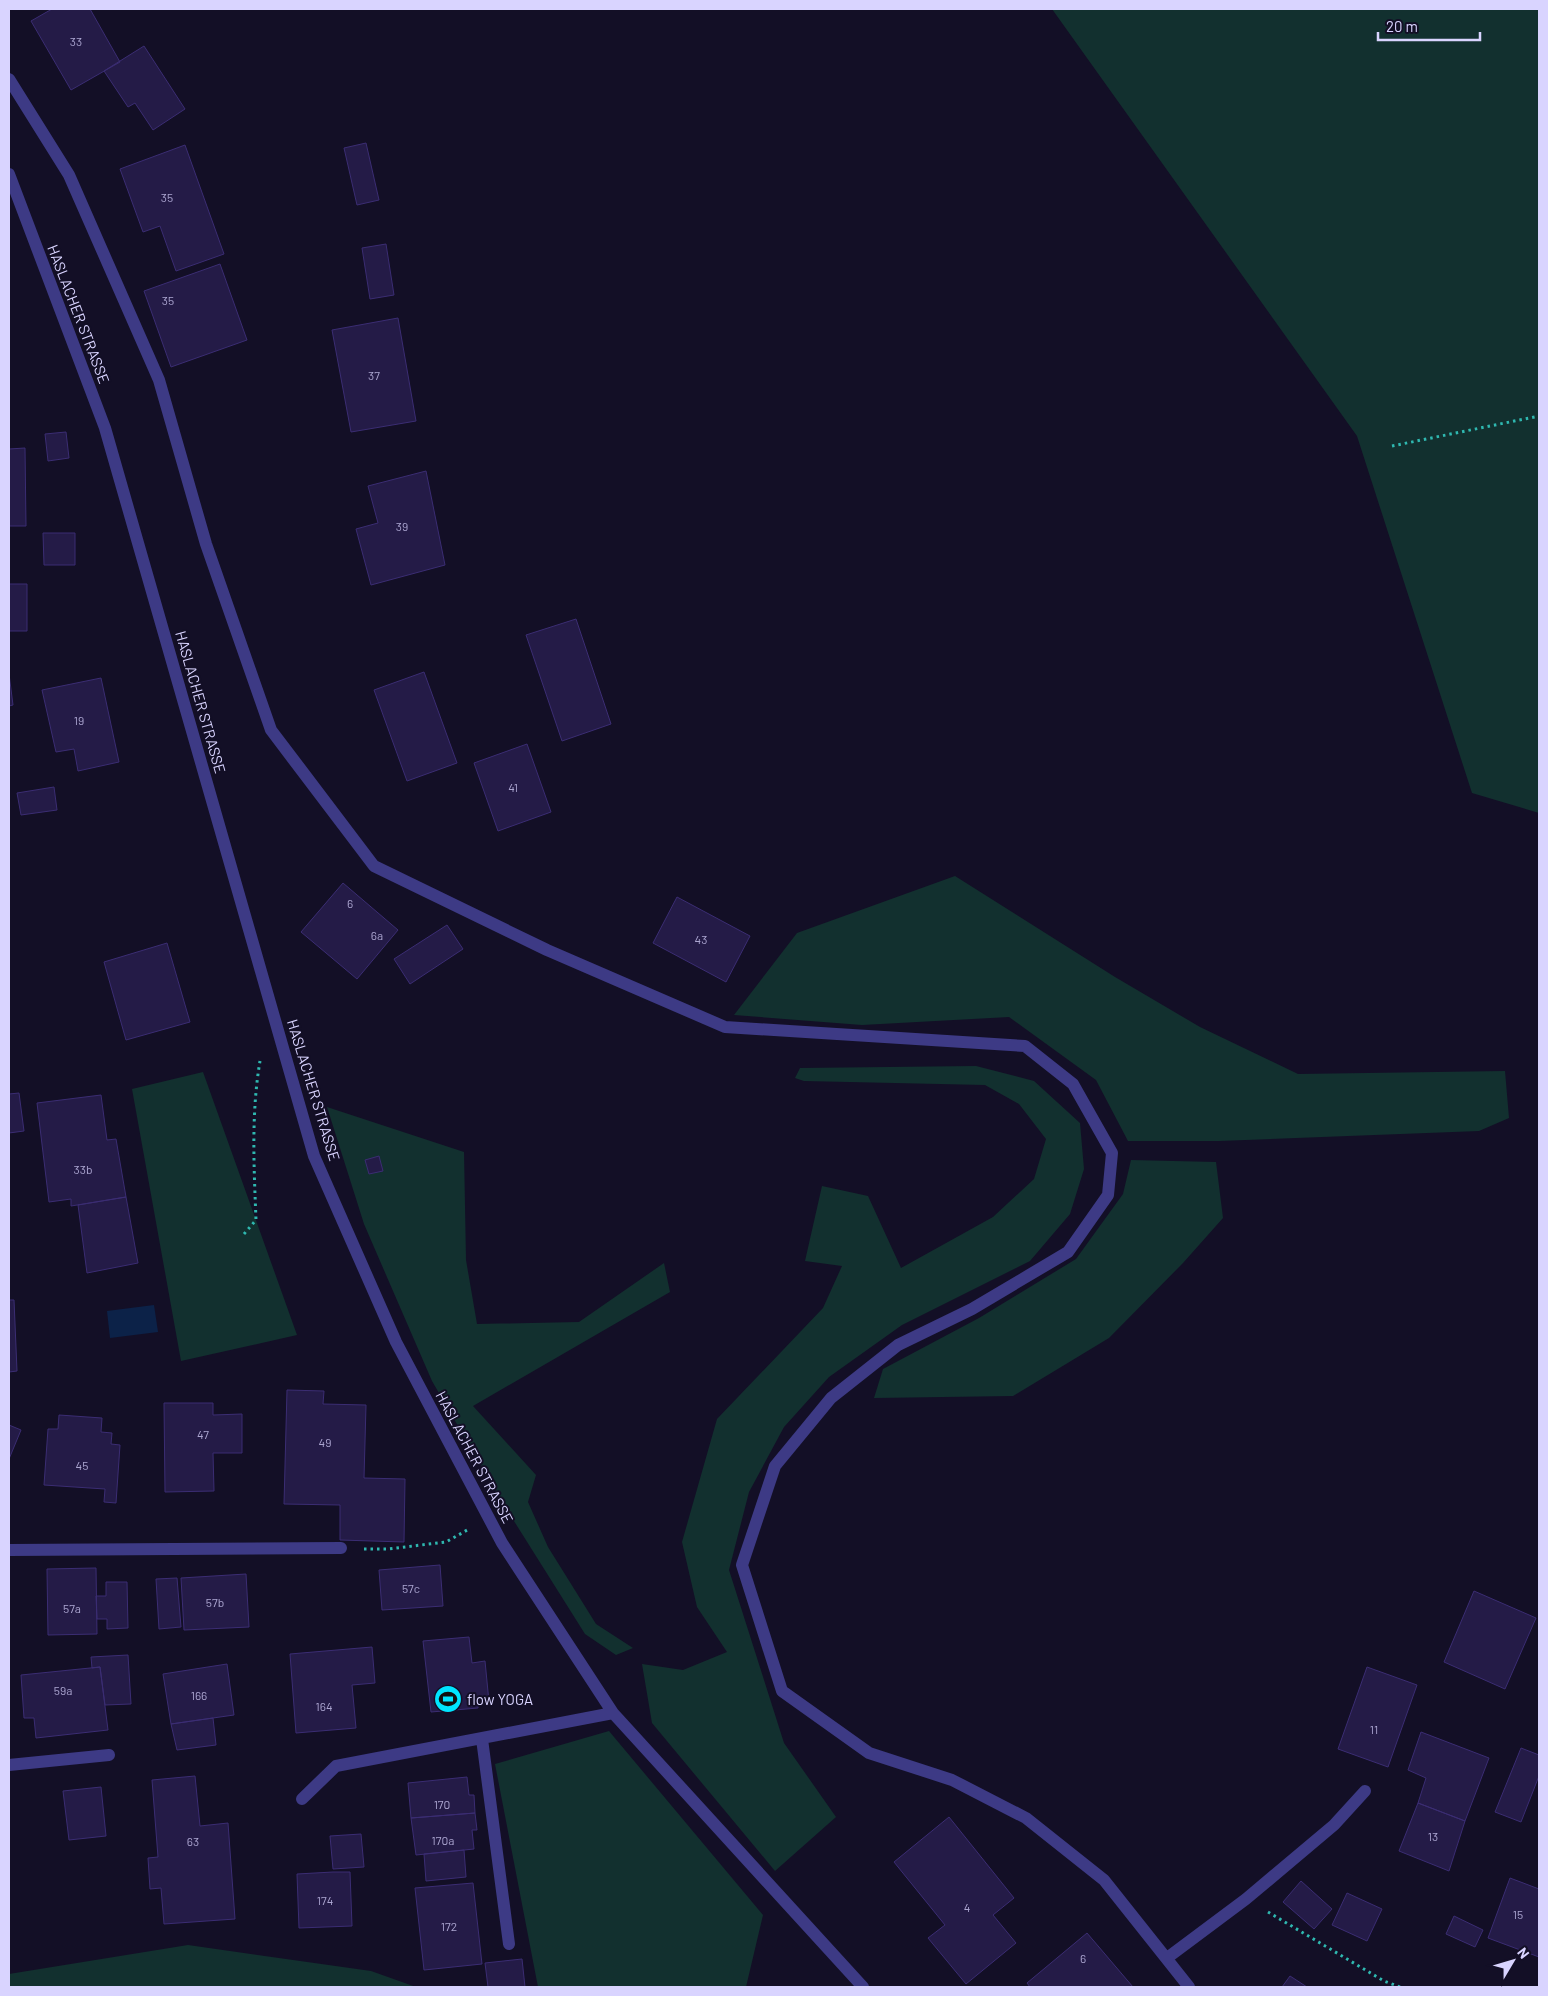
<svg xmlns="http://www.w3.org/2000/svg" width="1548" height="1996" viewBox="0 0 1548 1996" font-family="Barlow,sans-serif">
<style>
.green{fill:#12302f}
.water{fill:#0c2248}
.building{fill:#241b47;stroke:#3b2d73}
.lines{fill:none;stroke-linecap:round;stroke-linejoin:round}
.path{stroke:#2fb8b0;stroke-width:3;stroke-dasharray:2.5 4;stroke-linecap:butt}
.minor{stroke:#3d3a85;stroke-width:12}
.labels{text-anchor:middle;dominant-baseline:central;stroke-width:4;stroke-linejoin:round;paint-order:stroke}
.number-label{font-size:12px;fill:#aca6d1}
.street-label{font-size:15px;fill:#d9d4ff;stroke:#130f26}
.poi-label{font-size:15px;fill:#d9d4ff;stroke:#130f26;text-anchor:start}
</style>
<rect width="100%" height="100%" fill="#130f26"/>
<path class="green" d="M1052 9H1539V813L1472 793 1357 436Z
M955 876 1115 977 1200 1027 1298 1074 1505 1071 1509 1118 1479 1131 1219 1141H1128L1096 1080 1009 1017 862 1025 734 1015 797 933Z
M976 1066 1034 1081 1080 1123 1084 1169 1070 1214 1030 1261 902 1325 829 1377 784 1427 749 1492 729 1570 784 1743 836 1817 775 1871 652 1723 642 1664 683 1670 727 1652 697 1607 682 1542 717 1419 823 1308 842 1266 805 1261 822 1186 868 1196 901 1268 993 1217 1034 1179 1046 1139 1019 1104 985 1085 804 1081 795 1078 800 1068Z
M203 1072 297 1335 181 1361 132 1089Z
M327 1107 464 1152 466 1260 477 1324 579 1322 664 1263 670 1292 473 1406 536 1475 528 1502 548 1547 596 1624 633 1648 616 1655 585 1634 502 1502 432 1381 364 1224Z
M1131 1160 1216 1162 1223 1218 1183 1263 1109 1338 1013 1396 874 1398 883 1369 979 1318 1076 1259 1123 1194Z
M609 1731 763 1915 746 1987H538L495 1764Z
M188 1945 371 1971 416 1987H9V1974Z"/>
<path class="water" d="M154 1305 158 1332 110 1338 107 1311Z"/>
<path class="building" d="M52 9H90L120 62 71 90 31 21Z
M144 46 185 109 153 130 135 103 128 107 104 71Z
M366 143 379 200 357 205 344 148Z
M185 145 224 254 176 271 160 226 143 232 120 169Z
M386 244 394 295 370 299 362 248Z
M220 264 247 340 171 367 144 291Z
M398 318 416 421 351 432 332 330Z
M66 432 69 458 48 461 45 434Z
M25 448 26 526H9V449Z
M426 471 445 565 371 585 356 529 378 523 368 486Z
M43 533H75V565H44Z
M9 584H27V631H9Z
M576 619 611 724 562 741 526 635Z
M424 672 457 763 407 781 374 690Z
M9 674 13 705 9 706Z
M101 678 119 762 78 771 74 749 56 752 42 690Z
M527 744 551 812 498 831 474 763Z
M54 787 57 810 21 815 17 793Z
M343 883 398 930 357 979 301 932Z
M677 897 750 936 726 982 653 943Z
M447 925 463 949 410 984 394 959Z
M167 943 190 1022 126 1040 104 962Z
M19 1093 24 1131 9 1133V1094Z
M101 1095 107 1140 116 1139 126 1197 71 1206V1199L49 1202 37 1103Z
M379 1156 383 1171 369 1174 365 1160Z
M126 1197 138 1263 87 1273 78 1205Z
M9 1300H14L17 1371 9 1372Z
M287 1390 324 1391 323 1404 366 1405 364 1478 405 1479 404 1542 340 1540V1505L284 1504Z
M164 1403H213V1415L242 1414V1453H213L214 1491 165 1492Z
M59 1415 102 1418 101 1432 112 1433 111 1444 120 1445 116 1503 104 1502 105 1489 44 1485 48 1429H58Z
M9 1425 21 1430 9 1459Z
M440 1565 443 1606 382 1610 379 1570Z
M96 1568 97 1634 48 1635 47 1569Z
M246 1574 249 1627 184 1630 181 1578Z
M177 1578 181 1627 159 1629 156 1579Z
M106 1582H127L128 1628 107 1629V1619H97L96 1596H106Z
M1474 1591 1536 1618 1505 1689 1444 1662Z
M469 1637 472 1663 485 1661 489 1702 478 1703V1708L431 1712 423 1641Z
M372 1647 375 1683 352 1685 356 1728 296 1733 290 1654Z
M128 1655 131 1704 105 1705 100 1667 92 1668 91 1657Z
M227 1664 234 1715 171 1724 163 1674Z
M100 1667 108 1730 36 1738 34 1718H24L21 1675Z
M1367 1667 1417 1685 1388 1767 1338 1749Z
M213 1718 216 1745 177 1750 171 1724Z
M1421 1732 1489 1758 1465 1821 1418 1803 1426 1778 1408 1770Z
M1521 1748 1539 1755V1776L1521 1822 1495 1812Z
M195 1776 200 1826 228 1823 235 1919 164 1924 161 1888 150 1889 148 1858 158 1857 152 1780Z
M467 1777 469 1795H474L475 1813 411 1818 408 1783Z
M101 1787 106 1836 69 1840 63 1791Z
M1418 1803 1465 1821 1449 1871 1399 1851Z
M475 1813 477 1830H472L474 1849 416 1855 411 1818Z
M949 1817 1014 1898 993 1915 1016 1943 966 1984 928 1938 945 1925 894 1862Z
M361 1834 364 1867 333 1869 330 1836Z
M464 1850 466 1877 426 1881 424 1854Z
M333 1872H350L352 1926 299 1928 297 1874Z
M1510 1878 1539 1889V1957L1488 1938Z
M1301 1881 1332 1909 1314 1929 1283 1902Z
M473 1883 482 1964 424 1970 415 1888Z
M1347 1893 1382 1909 1367 1941 1332 1925Z
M1454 1916 1483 1930 1475 1947 1446 1934Z
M1087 1933 1133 1987H1030L1027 1983Z
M522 1959 525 1987H488L485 1963Z
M1290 1976 1307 1987H1282Z"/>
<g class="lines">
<path class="path" d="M1392 446 1539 416
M244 1234 256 1220C254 1167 251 1114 260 1061
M364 1549H388L446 1542 469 1529
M1268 1912 1384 1981 1400 1987"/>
<path class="minor" d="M9 79 69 175 159 380 206 544 271 730 374 866 547 950 725 1027 1025 1046 1073 1084 1112 1153 1108 1195 1068 1252 972 1309 898 1345 831 1398 775 1466 742 1565 782 1691 869 1753 952 1780 1026 1818 1104 1880 1189 1987
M9 174 105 428 314 1156 396 1342 502 1543 613 1713 863 1987
M9 1550 341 1548
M482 1739 509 1944
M9 1765 109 1755
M302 1799 336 1766 613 1713
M1167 1958 1246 1899 1334 1825 1365 1791"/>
</g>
<defs>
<g id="stadium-disc" transform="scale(1.4375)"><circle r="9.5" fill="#00e5ff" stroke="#130f26"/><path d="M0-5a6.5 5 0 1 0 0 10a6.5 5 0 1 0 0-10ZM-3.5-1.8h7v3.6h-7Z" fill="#111"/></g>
</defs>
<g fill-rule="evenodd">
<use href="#stadium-disc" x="448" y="1699"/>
</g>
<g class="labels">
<g class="number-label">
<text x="76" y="41">33</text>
<text x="167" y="197">35</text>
<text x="168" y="300">35</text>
<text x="374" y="375">37</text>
<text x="402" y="526">39</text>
<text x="79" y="720">19</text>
<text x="513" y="787">41</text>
<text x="350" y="903">6</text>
<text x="377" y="935">6a</text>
<text x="701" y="939">43</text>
<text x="83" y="1169">33b</text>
<text x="203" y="1434">47</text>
<text x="325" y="1442">49</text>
<text x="82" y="1465">45</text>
<text x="411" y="1588">57c</text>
<text x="215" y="1602">57b</text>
<text x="72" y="1608">57a</text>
<text x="63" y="1690">59a</text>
<text x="199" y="1695">166</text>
<text x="324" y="1706">164</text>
<text x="1374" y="1729">11</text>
<text x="442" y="1804">170</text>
<text x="1433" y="1836">13</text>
<text x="443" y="1840">170a</text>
<text x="193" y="1841">63</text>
<text x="325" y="1900">174</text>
<text x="967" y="1907">4</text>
<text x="1518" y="1914">15</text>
<text x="449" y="1926">172</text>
<text x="1083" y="1958">6</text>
</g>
<g class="street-label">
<text transform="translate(79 314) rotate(69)">HASLACHER STRASSE</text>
<text transform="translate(201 702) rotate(74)">HASLACHER STRASSE</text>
<text transform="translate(314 1090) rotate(73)">HASLACHER STRASSE</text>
<text transform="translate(475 1457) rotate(62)">HASLACHER STRASSE</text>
</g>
<g class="poi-label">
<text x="467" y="1699">flow YOGA</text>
</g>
</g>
<rect width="1548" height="1996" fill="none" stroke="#d9d4ff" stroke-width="20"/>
<g transform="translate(1513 1961) rotate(52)" stroke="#130f26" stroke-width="4" paint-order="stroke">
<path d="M0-4L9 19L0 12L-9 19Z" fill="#d9d4ff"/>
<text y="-8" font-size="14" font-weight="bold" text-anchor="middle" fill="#d9d4ff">N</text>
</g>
<path d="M1378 32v8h102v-8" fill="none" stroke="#d9d4ff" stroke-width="2.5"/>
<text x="1386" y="32" font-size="15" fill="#d9d4ff" stroke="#130f26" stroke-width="4" paint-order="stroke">20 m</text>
</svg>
